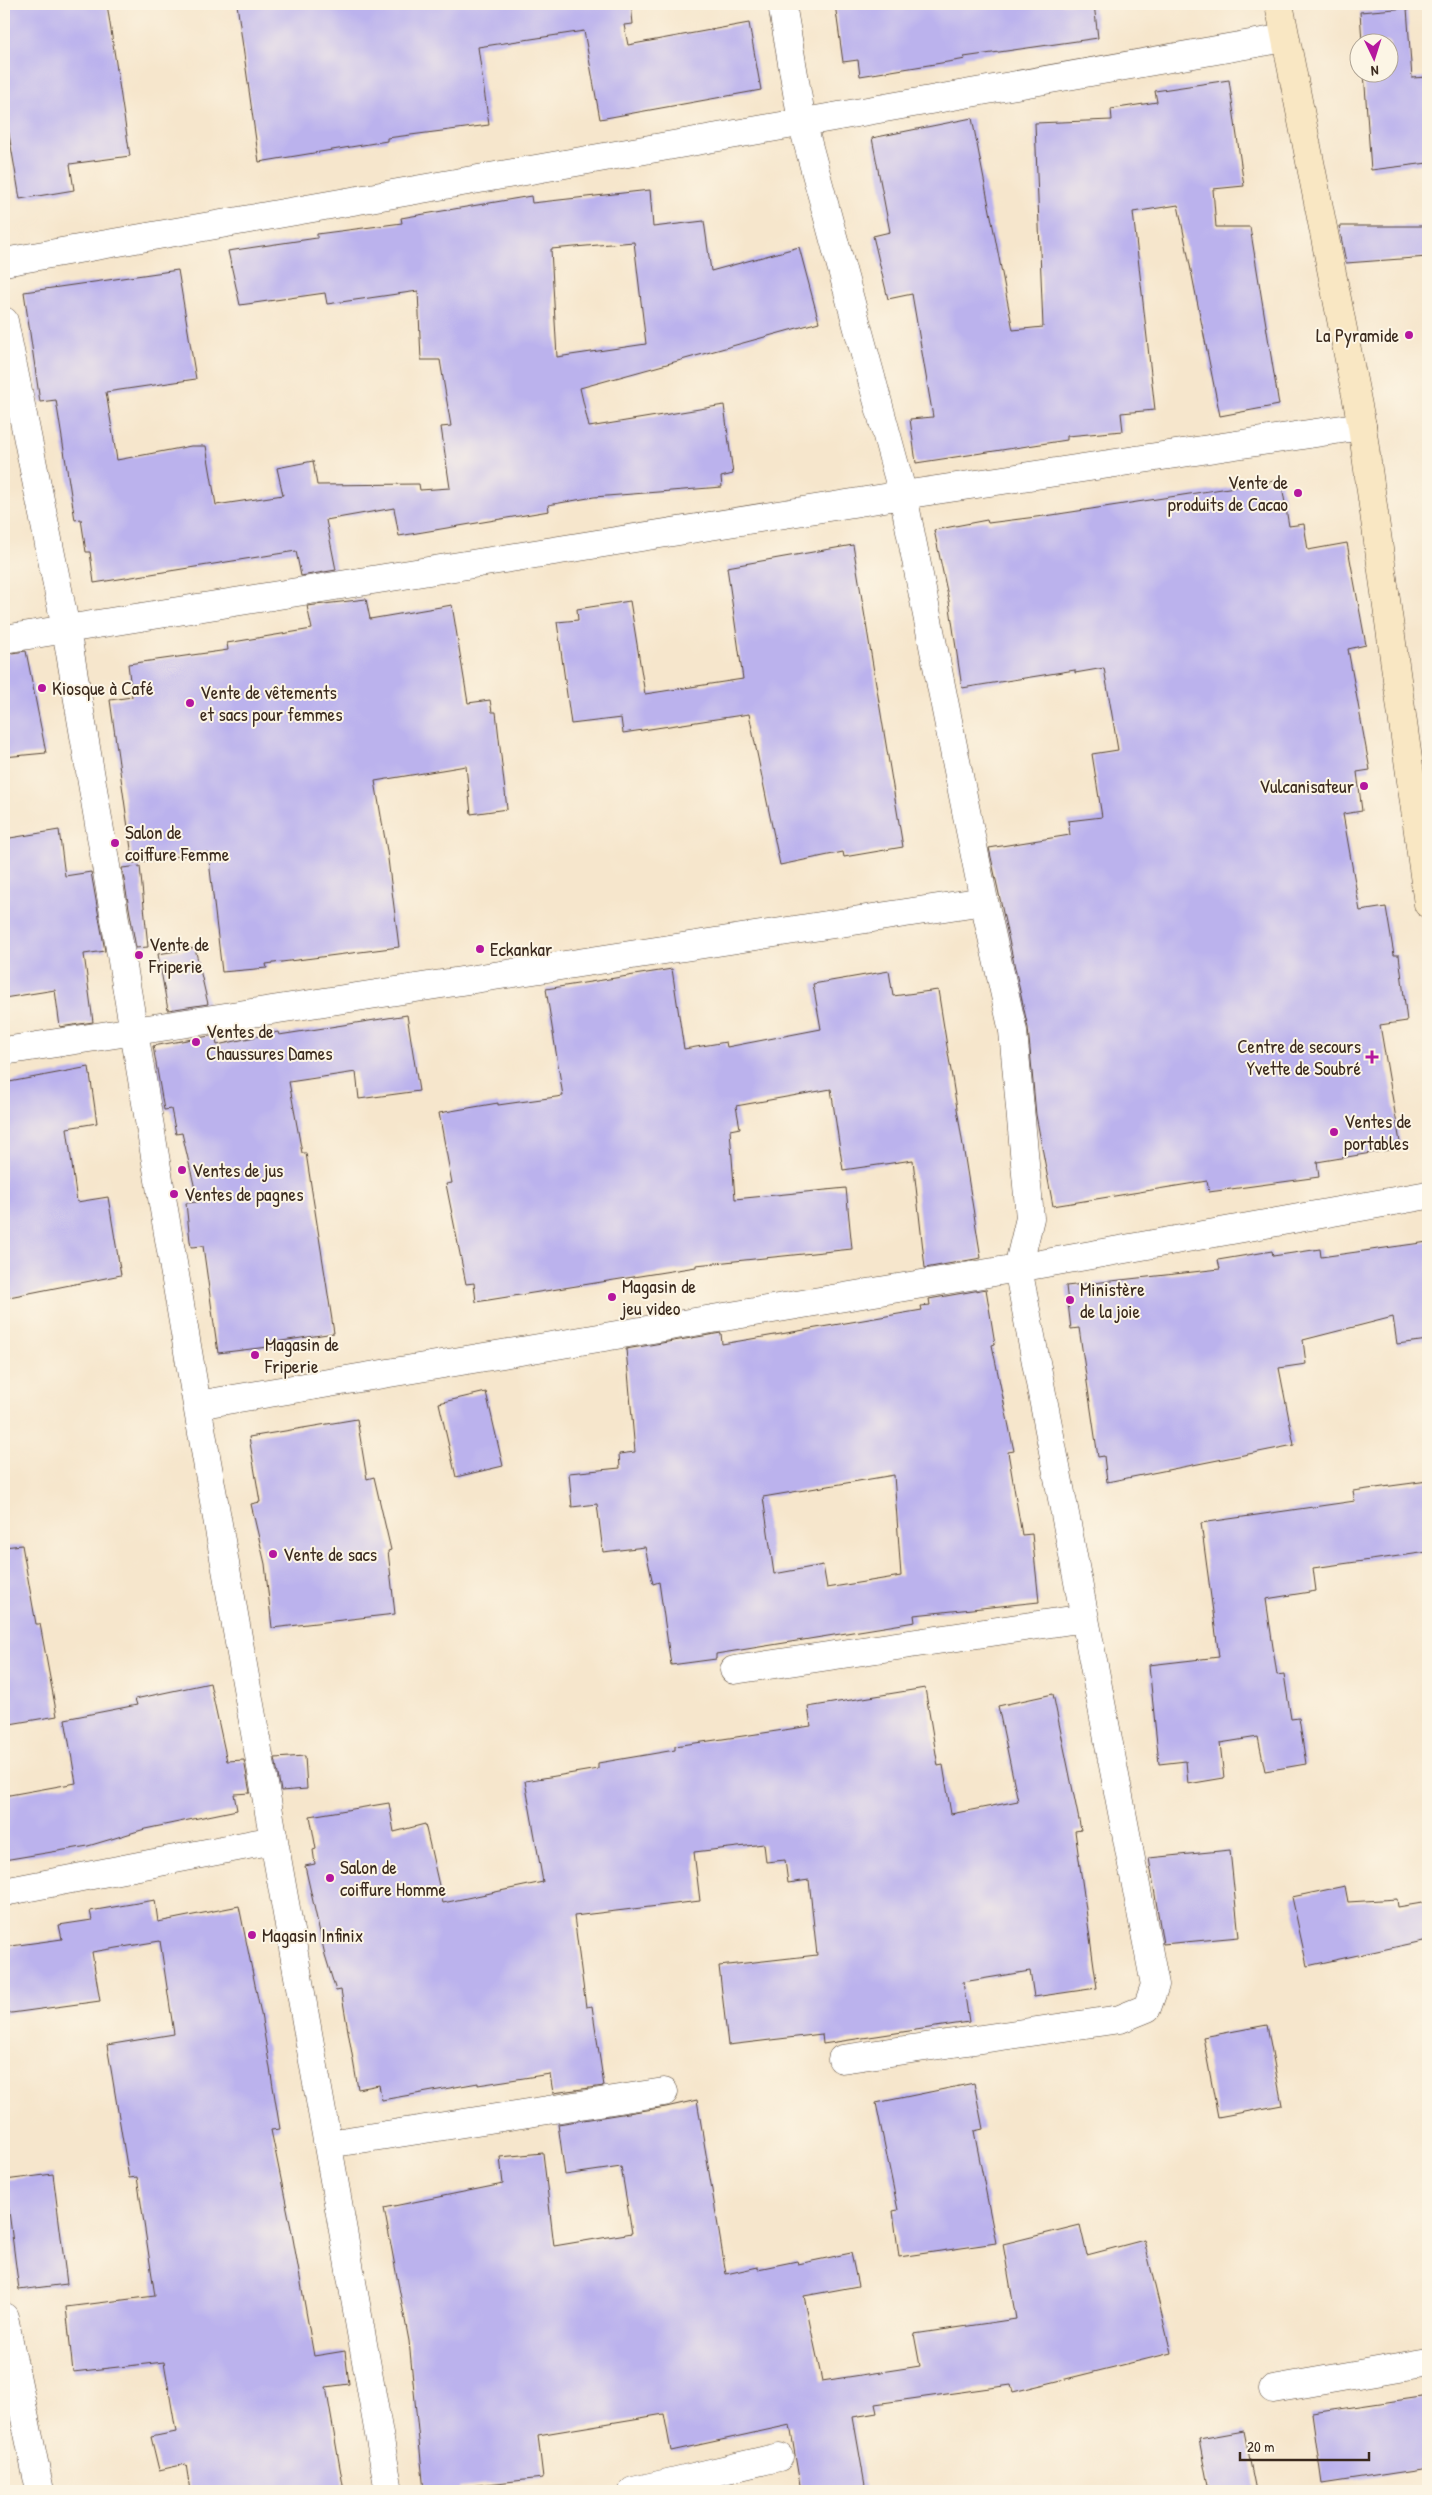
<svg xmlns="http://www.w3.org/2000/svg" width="1432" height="2495" viewBox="0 0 1432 2495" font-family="'Patrick Hand',sans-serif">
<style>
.building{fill:#bbb2ed;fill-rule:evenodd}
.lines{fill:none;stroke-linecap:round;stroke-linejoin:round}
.street-casing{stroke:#574638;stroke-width:29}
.secondary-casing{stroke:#574638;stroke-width:29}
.street{stroke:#fff;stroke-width:28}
.secondary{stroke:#f9e7c3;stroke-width:28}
.poi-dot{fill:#b5179e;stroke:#fcf5e5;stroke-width:2}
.labels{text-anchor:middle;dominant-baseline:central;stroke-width:4;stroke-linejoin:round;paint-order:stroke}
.poi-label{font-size:19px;fill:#3b2a1e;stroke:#fcf5e5;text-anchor:start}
</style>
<rect width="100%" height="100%" fill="#fcf5e5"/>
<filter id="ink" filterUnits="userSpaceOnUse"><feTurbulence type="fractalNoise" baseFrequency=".02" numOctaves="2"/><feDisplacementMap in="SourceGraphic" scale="10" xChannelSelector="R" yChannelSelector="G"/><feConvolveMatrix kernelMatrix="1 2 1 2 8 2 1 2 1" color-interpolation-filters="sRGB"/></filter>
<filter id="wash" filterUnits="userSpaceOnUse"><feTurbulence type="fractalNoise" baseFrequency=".0096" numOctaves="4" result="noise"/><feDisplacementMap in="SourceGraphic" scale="20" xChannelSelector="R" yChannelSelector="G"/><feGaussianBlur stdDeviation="1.12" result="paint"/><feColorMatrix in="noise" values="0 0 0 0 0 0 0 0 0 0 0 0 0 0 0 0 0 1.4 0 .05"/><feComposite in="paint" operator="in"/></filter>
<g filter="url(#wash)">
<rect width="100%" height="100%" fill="#f6e6cc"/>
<g id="blocks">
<path class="building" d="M22 4H107L130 156 70 164 74 190 20 199 4 105V7Z
M237 4H631L633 24 624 25 628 45 749 23 761 90 600 119 584 31 478 47 489 125 387 138V141L259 162Z
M835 4H1094L1098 38 964 57 965 59 960 60 860 76 858 60 843 62Z
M1407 8 1412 78 1428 77V163L1371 170 1364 72H1390V42H1362L1360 12Z
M1229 80 1244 186 1213 189 1216 227H1250L1279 405 1220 416 1178 205 1133 212 1155 410 1121 413 1123 431 1067 436V440L916 463 910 419 933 417 912 294 888 299 873 236 890 232 872 138 972 118 1013 330 1043 327 1035 123 1112 120 1111 109 1157 102 1155 91Z
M650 190 653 227 704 221 711 271 799 247 819 322 580 388 589 427 724 405 733 474 721 477 722 487 594 497 548 505 549 511 399 536 394 508 326 520 336 570 301 576 296 551 94 583 90 552H86L81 519 75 520 56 400 40 402 24 292 178 270 196 379 106 392 117 460 191 446H206L216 505 283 495 277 468 313 461 317 485 419 484 420 490 450 488 441 427 451 426 440 360H421L418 291 327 304 325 293 240 305 228 251 317 238V234L402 223 401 218 531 196 532 203ZM634 242 646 344 557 357 551 249Z
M1339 226H1428V257L1346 263Z
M1281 480 1289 526 1304 524 1308 550 1347 543 1366 645 1348 649 1370 770 1357 772 1362 811 1343 814 1360 911 1386 907 1394 955H1399L1407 1021 1380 1025 1401 1148 1317 1162 1319 1177 1209 1192 1207 1181 1053 1206 1036 1115 1028 1028 989 848 1070 835 1068 821 1102 817 1092 754 1118 750 1104 668 1075 673V670L962 688 949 601 934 530 987 520 988 523 1052 515Z
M853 545 903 847 844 857 843 852 780 865 749 714 623 733 621 718 571 724 557 622 578 620 577 609 630 601 645 694 743 679 727 567Z
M366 599 370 619 452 605 468 703 490 700 492 712H496L507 809 471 814 466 766 375 781 387 851 399 947 266 964 267 968 222 972 208 852 133 863 110 700 132 697 128 664 228 650 227 643 312 629 307 606Z
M26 651 46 753 4 757V654Z
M59 830 65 876 91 872 105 951 84 954 93 1022 60 1027 55 990 4 998V839Z
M140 866 148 947 136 948 122 868Z
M195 948 208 1004 168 1010 158 954Z
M672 969 684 1049 726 1042 727 1047 821 1029 813 984 889 971 893 996 938 990 981 1258 925 1268 913 1160 843 1170 831 1089 736 1106 740 1128 730 1130 735 1199 846 1188 852 1249 696 1265V1267L476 1302 474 1283 466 1284 446 1184 452 1183 439 1113 498 1103V1105L563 1096 546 989Z
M407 1015 419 1091 359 1099 356 1072 289 1082 302 1153H306L334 1333 275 1342 276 1346 218 1353 203 1246 191 1247 190 1241 186 1203 198 1202 182 1133 176 1134 171 1109 164 1110 153 1046 215 1035 217 1045 278 1032 279 1035Z
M89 1067 97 1123 67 1128 77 1202 108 1197 121 1275 4 1298V1083Z
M1428 1242V1340L1397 1344 1393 1317 1303 1340 1306 1364 1279 1368 1294 1445 1107 1482 1104 1456 1098 1457 1079 1328 1071 1329 1066 1286 1220 1269 1218 1260 1272 1251 1273 1256 1320 1249 1321 1257Z
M986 1289 995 1344 992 1345 1014 1451 1008 1452 1022 1535 1032 1534 1039 1602 914 1615 915 1622 716 1654V1659L671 1665 659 1582 653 1584 645 1547 603 1552 597 1504 572 1507 569 1473 620 1468 619 1454 635 1452 626 1349 721 1333 722 1344 922 1310 921 1306 930 1305 929 1299ZM894 1475 901 1576 827 1588 823 1565 774 1574 763 1497Z
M486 1392 503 1466 456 1477 439 1403Z
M357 1419 367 1479 374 1477 391 1550 388 1551 395 1614 272 1628 265 1564 251 1504 260 1502 249 1437Z
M1428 1481V1552L1313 1568 1316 1591 1266 1599 1277 1675 1284 1674 1291 1719 1299 1718 1306 1764 1265 1771 1258 1737 1220 1743 1224 1778 1188 1784 1186 1761 1159 1764 1149 1665 1219 1657 1201 1523 1355 1501 1353 1491Z
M22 1545 36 1624H40L57 1716 4 1725V1547Z
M210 1683 227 1761 244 1760 250 1793 234 1794 237 1810 145 1829 88 1846 4 1860V1796L76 1783 65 1719 137 1705 135 1699Z
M925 1688 938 1766 943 1765 951 1814 1018 1801 998 1706 1053 1694 1081 1830 1075 1831 1097 1988 1034 1997 1030 1971 963 1982 969 2022 823 2044 822 2034 728 2045 719 1966 817 1955 809 1880 788 1883 785 1860 766 1862 764 1844 694 1852 700 1901 574 1916 586 2007 592 2006 604 2086 553 2093 550 2074 478 2085V2083L382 2100 379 2085 358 2089 341 1990 336 1991 325 1955 305 1866 315 1864 313 1850 316 1849 310 1816 389 1803 394 1832 425 1824 443 1903 543 1882 525 1781 598 1769V1763L675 1750V1746L811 1726 808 1707Z
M305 1756 307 1789 281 1791 275 1758Z
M1230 1850 1239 1937 1163 1944 1149 1858Z
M1345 1886 1348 1902 1397 1899 1398 1907 1428 1902V1940L1307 1966 1292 1897Z
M155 1900 158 1922 239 1906 261 2014 280 2129 271 2130 292 2233 314 2356 345 2351 349 2384 326 2387 344 2491H190L186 2464 159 2470 151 2437 176 2432 164 2362 73 2372 66 2307 155 2296 137 2177 129 2178 107 2045 174 2034 160 1941 92 1952 100 2001 4 2014V1947L62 1939 59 1925 92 1920 90 1911Z
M1267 2025 1282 2105 1218 2117 1203 2037Z
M974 2083 983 2129 974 2131 996 2243 899 2257 893 2211 898 2210 876 2103Z
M697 2100 726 2274 758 2267V2269L797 2261 798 2264 851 2253 858 2286 804 2296 822 2381 920 2366 914 2334 1016 2319 1003 2244 1080 2225 1087 2255 1144 2240 1171 2353 1013 2392 1011 2385 875 2404 877 2413 853 2417 866 2491H801L790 2425 671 2451 664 2414 538 2435 543 2478 460 2487 461 2491H424L409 2341 384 2208 503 2184 500 2157 543 2153 554 2246 632 2233 621 2167 565 2175 558 2124 666 2107Z
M53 2174 67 2284 19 2290 5 2180Z
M1428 2396V2468L1322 2484 1312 2413Z
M1244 2431 1256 2491H1209L1199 2439Z"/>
</g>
</g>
<g filter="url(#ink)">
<use href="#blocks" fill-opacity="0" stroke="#574638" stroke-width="1"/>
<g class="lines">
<g class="street-casing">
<path id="street" d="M782 4 802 122 903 495 984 901 1013 1031 1030 1218 1018 1268 1155 1985 1147 2008 1120 2019 842 2059
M4 262 1285 38
M4 321 66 629 197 1405 389 2491
M4 639 903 495 1362 426
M4 1051 984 901
M197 1405 1018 1268 1428 1195
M734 1670 1085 1618
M4 1892 274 1840
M328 2144 664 2092
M4 2317 40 2491
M1273 2389 1428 2362
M633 2491 779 2457"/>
</g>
<g class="secondary-casing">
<path id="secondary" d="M1279 4 1362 426 1428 904"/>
</g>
<use href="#street" class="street"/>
<use href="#secondary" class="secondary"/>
</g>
</g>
<g class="poi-dot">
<circle cx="1409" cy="335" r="5"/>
<circle cx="1298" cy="493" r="5"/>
<circle cx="42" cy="688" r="5"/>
<circle cx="190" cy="703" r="5"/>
<circle cx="1364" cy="786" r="5"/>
<circle cx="115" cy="843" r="5"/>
<circle cx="480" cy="949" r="5"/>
<circle cx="139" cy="955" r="5"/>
<circle cx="196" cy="1042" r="5"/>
<path d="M1369.5 1049.5h5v5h5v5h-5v5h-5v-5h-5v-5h5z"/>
<circle cx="1334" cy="1132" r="5"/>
<circle cx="182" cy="1170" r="5"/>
<circle cx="174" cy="1194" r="5"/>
<circle cx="612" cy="1297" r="5"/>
<circle cx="1070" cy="1300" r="5"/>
<circle cx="255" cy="1355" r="5"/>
<circle cx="273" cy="1554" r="5"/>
<circle cx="330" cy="1878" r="5"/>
<circle cx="252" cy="1935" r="5"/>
</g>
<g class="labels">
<g class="poi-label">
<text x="1399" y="335" text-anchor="end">La Pyramide</text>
<text x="1288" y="482" text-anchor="end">Vente de<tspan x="1288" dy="22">produits de Cacao</tspan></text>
<text x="52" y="688">Kiosque à Café</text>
<text x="200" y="692">Vente de vêtements<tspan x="200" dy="22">et sacs pour femmes</tspan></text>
<text x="1354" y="786" text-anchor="end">Vulcanisateur</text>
<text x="125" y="832">Salon de<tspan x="125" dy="22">coiffure Femme</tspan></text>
<text x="149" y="944">Vente de<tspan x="149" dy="22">Friperie</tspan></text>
<text x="490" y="949">Eckankar</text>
<text x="206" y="1031">Ventes de<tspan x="206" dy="22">Chaussures Dames</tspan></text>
<text x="1361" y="1046" text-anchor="end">Centre de secours<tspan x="1361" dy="22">Yvette de Soubré</tspan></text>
<text x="1344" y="1121">Ventes de<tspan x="1344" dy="22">portables</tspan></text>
<text x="192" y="1170">Ventes de jus</text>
<text x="184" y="1194">Ventes de pagnes</text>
<text x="622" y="1286">Magasin de<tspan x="622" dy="22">jeu video</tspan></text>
<text x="1080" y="1289">Ministère<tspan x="1080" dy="22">de la joie</tspan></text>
<text x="265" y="1344">Magasin de<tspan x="265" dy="22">Friperie</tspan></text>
<text x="283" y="1554">Vente de sacs</text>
<text x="340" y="1867">Salon de<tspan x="340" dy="22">coiffure Homme</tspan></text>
<text x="262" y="1935">Magasin Infinix</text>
</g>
</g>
<rect width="1432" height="2495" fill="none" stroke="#fcf5e5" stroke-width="20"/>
<g transform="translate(1374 58) rotate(176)"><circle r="24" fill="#fcf5e5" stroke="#afa495"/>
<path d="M0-4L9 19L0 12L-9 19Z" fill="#b5179e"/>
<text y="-8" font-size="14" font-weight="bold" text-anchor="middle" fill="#3b2a1e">N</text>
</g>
<path d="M1240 2452v8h129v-8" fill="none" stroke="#3b2a1e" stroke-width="2.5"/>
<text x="1247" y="2452" font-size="15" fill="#3b2a1e" stroke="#fcf5e5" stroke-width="4" paint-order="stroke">20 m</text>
</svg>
